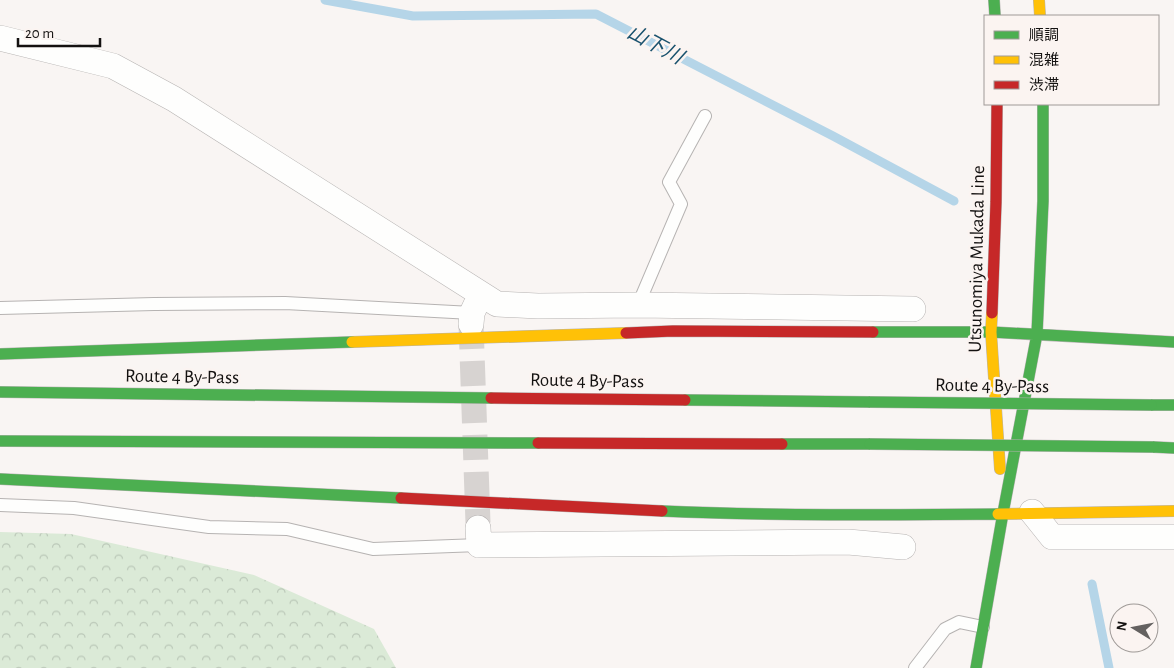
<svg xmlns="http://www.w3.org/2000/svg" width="1174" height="668" viewBox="0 0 1174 668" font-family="'Alegreya Sans','Noto Sans JP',sans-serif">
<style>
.forest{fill:url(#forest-crowns)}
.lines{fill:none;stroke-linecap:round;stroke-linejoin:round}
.stream{stroke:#b5d5e8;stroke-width:9}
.street-tunnel{stroke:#d7d3d1;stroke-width:25;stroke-dasharray:25 12;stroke-linecap:butt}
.lane-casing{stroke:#b6b3b2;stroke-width:14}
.street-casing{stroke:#b6b3b2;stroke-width:26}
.fast-casing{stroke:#b6b3b2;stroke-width:12}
.slow-casing{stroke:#b6b3b2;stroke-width:12}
.jam-casing{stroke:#b6b3b2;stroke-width:12}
.lane{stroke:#fefefd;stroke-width:12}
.street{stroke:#fefefd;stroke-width:25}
.fast{stroke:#4caf50;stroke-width:11}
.slow{stroke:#ffc107;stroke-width:11}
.jam{stroke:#c62828;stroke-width:11}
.fast-bridge-casing{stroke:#b6b3b2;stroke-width:12;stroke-linecap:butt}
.fast-bridge{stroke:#4caf50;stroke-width:11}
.labels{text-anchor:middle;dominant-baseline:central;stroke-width:5;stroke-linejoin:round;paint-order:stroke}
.street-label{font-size:19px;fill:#141211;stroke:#fbf4f1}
.water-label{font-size:20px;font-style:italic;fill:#19526e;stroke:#fbf4f1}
</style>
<defs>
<pattern id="forest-crowns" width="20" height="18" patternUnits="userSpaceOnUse" patternTransform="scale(1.25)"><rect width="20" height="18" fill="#dbead7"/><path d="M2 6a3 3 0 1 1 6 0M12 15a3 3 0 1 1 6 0" fill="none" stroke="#bbc8b8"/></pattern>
</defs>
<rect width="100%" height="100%" fill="#f9f5f3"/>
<path class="forest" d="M0 532 71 534 254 575 374 629 396 668H0Z"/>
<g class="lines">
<path class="stream" d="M325 0 413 16 596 14 833 136 954 201
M1092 584 1109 668"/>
<path class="street-tunnel" d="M471 324 478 523"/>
<g class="lane-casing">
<path id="lane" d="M638 305 681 204 669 182 705 116
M0 308 154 304 285 303 472 313
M0 505 74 508 209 527 287 529 373 549 479 545
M915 668 945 629 959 622 983 627"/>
</g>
<g class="street-casing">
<path id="street" d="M0 38 113 66 174 99 497 304 538 306 638 305 913 309
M471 324 472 313 481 294
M1032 512 1052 537H1174
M478 528 479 545 848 542 903 547"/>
</g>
<g class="fast-casing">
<path id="fast" d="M994 0 995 16
M873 332H991L1174 342
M0 354 352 342
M0 392 491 398
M685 400 870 402
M1151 405H1174
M0 441 538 443
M782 444H870
M1153 447 1174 448
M0 479 401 498
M662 511C774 516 886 515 998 514
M1003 513 1037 334 1043 201V104
M976 668 1003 513"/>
</g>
<g class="slow-casing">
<path id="slow" d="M1039 0 1040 16
M992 313 991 332 1000 469
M352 342 626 333
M998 514 1174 511"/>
</g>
<g class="jam-casing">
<path id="jam" d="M992 313 996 202 997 104
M626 333 673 331 873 332
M491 398 685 400
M538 443 782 444
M401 498 662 511"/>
</g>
<use href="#lane" class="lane"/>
<use href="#street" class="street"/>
<use href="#fast" class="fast"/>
<use href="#slow" class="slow"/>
<use href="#jam" class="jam"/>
<g class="fast-bridge-casing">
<path id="fast-bridge" d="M870 402 1151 405
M870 444 1153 447"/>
</g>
<use href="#fast-bridge" class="fast-bridge"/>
</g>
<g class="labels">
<g class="street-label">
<text transform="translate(977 259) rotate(-89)">Utsunomiya Mukada Line</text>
<text transform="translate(182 377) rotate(1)">Route 4 By-Pass</text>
<text transform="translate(587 381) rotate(1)">Route 4 By-Pass</text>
<text transform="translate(992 386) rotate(1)">Route 4 By-Pass</text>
</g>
<g class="water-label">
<text transform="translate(655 45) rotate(28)">山下川</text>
</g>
</g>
<rect x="984" y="15" width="175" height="90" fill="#fbf4f1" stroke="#9f9a97"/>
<rect x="994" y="31" width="25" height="8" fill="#4caf50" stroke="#9f9a97"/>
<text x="1029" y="40" font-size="15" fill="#141211">順調</text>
<rect x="994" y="56" width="25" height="8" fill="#ffc107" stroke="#9f9a97"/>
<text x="1029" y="65" font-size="15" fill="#141211">混雑</text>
<rect x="994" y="81" width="25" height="8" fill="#c62828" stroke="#9f9a97"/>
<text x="1029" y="90" font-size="15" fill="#141211">渋滞</text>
<g transform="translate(1134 628) rotate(280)"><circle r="24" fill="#fbf4f1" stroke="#9f9a97"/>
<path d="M0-4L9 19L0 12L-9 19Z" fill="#646160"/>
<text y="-8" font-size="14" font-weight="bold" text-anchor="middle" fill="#141211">N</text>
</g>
<path d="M18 38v8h82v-8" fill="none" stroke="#141211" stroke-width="2.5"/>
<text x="25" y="38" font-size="15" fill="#141211" stroke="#fbf4f1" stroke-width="4" paint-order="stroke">20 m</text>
</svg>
